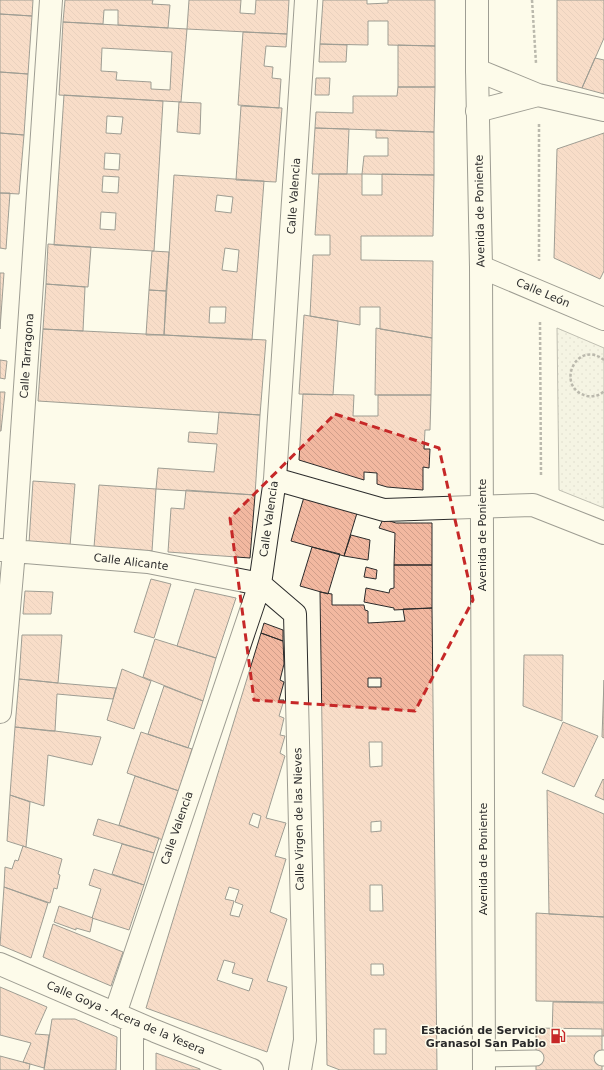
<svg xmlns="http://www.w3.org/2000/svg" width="604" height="1070" viewBox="0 0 604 1070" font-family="'DejaVu Sans',sans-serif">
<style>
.park{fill:url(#park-dots);stroke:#74746e}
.building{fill:url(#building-back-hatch);stroke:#2b2b2b;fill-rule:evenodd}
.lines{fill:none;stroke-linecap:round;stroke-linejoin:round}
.service-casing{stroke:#2b2b2b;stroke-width:17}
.minor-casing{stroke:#2b2b2b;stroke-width:24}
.secondary-casing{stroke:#2b2b2b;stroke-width:24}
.path{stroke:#6a6964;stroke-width:2.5;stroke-dasharray:3 2;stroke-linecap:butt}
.service{stroke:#fdfbea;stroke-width:15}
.minor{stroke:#fdfbea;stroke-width:22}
.secondary{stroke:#fdfbea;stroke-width:22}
.marked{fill:none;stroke:#c62828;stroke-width:3;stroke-dasharray:8 5;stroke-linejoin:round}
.labels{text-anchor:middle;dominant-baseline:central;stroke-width:3;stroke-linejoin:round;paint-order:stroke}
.street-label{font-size:11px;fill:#2b2b2b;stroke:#fdfbea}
.poi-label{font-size:11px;font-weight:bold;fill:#2b2b2b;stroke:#fdfbea;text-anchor:end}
</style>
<defs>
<pattern id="park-dots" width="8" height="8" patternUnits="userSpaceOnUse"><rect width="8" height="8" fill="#ecebdb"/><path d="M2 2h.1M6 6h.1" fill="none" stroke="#cbcabc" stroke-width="1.8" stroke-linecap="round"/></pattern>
<pattern id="building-back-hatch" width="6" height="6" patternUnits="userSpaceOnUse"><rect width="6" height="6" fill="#f2b8a0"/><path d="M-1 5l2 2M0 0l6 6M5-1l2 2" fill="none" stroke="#d09e8a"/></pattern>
</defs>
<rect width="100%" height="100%" fill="#fdfbea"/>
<path class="park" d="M557 328 604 348V508L559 490Z"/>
<path class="building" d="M0 0H33L32 16 0 14Z
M65 0H153L152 4 170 5 168 28 118 25V10H104L103 24 63 22Z
M189 0H241L240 13 255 14 256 0H289L287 34 187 29Z
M323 0H367V4L388 3V0H435V46L388 45V21H368V45L320 44Z
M557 0H604V38L582 88 557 81Z
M0 14 32 16 28 74 0 72Z
M63 22 187 29 181 102 59 95ZM102 48 172 52 170 90 151 89V82L116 80 117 72 101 71Z
M243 32 287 34 286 47 266 46 264 66 273 67 272 78 281 79 279 108 238 105Z
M320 44 347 45 346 62H319Z
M398 45 435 46V87H398Z
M595 58 604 60V94L582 88Z
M0 72 28 74 24 135 0 133Z
M316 78H330L329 95H315Z
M398 87H435L434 132 315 128 316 112 353 113V96H397Z
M64 95 163 101 154 251 54 245ZM107 116 123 117 121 134 106 133ZM105 153 120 154 119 170 104 169ZM103 176 119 177 118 193 102 192ZM101 212 116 213 115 230 100 229Z
M179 102 201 103 200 134 177 132Z
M241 106 282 108 276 182 236 180Z
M315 128 349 129 347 174H312Z
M376 130 434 132V175L362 174 364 156H388V138H376Z
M0 133 24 135 19 194 0 193Z
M604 133V271L600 279 554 258 557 149Z
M319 174H362V195H382V174L434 175 433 236H361V260L433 261 432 338 380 329V307H360V325L310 316 313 255H330V235H315Z
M174 175 264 181 252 340 164 335ZM217 195 233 197 231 213 215 211ZM225 248 239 250 237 272 222 270ZM210 307H226L225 323H209Z
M0 193H10L6 249 0 248Z
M48 244 91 247 88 287 46 284Z
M152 251 169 252 166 291 149 290Z
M0 273H4L0 329Z
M46 284 85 287 83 331 43 329Z
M149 290 166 291 164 335H146Z
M304 315 338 321 333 395 299 394Z
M376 328 432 338 431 395H375Z
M43 329 266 340 260 415 38 401Z
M0 360 7 361 5 379 0 378Z
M0 392H5L1 431H0Z
M303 394 354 395 353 416H378V395H431L430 430H425L424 449H430L429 468 423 467V490L387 487 377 484V473L364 472V480L299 460Z
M219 412 260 415 255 495 156 489 158 468 214 472 217 444 188 442 189 432 217 434Z
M33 481 75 484 70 546 29 543Z
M99 485 156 489 152 551 94 547Z
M186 490 255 495 250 558 168 552 171 508 184 509Z
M304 497 357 513 344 556 291 541Z
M383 519 396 523H432V565H394L395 533 379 528Z
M351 535 370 540 368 560 344 556Z
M312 547 340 554 328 594 300 586Z
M394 565H432V608L394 610V608L364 602 366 588 389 593 390 589 394 588Z
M366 567 377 570 376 579 364 577Z
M151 579 171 584 154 638 134 632Z
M195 589 236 598 216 658 177 646Z
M25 591 53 592 51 614H23Z
M320 592 332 594V605H364L365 610 368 611V623L405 621 403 609 432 608 437 1070H340L327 1065ZM368 678H381V687H368ZM369 742H382V766L370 767ZM381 821V831L371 832V822ZM370 885H382L383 911H370ZM371 964H383L384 975H371ZM374 1029H386V1054H374Z
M264 623 283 630V641L261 633Z
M261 633 283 641 284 664 280 680 284 682 279 700H284L279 716 284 718 280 735 285 736 280 753 285 756 266 818 286 823 275 856 286 859 270 912 287 919 267 981 287 987 267 1052 146 1008ZM253 813 261 816 258 828 249 824ZM229 887 239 890 235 902 243 905 239 917 230 915 234 901 225 899ZM224 960 235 963 232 973 253 979 249 991 217 980Z
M22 635H62L58 683 19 679Z
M155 639 216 658 203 701 143 677Z
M524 655H563L562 721 523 706Z
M122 669 151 681 134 729 107 720Z
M19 679 58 683 116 688 113 699 57 694 55 731H50L15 727Z
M604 680V738L602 737Z
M164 686 203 701 188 748 148 734Z
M563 722 598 736 574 787 542 773Z
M15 727 55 731 101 737 92 765 48 755 44 806 10 795Z
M141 732 192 749 179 791 127 773Z
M135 776 179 791 163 840 119 825Z
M603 779 604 780V800L595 796Z
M547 790 604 814V917L549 914Z
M10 795 30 802 26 847 7 841Z
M98 819 159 838 154 853 93 835Z
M122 844 154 853 144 885 112 874Z
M23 846 62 859 58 874 60 875 57 889 54 888 50 903 4 887 5 867 12 869 15 860 18 861Z
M94 869 144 885 129 930 92 918 101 889 89 885Z
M4 887 48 903 31 958 0 945Z
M59 906 93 918 90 932 76 928V930L54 922Z
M536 913 604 917V1002L536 1001Z
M53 924 123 952 111 986 43 957Z
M0 987 47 1007 35 1034 49 1035 44 1068 23 1062 31 1043 0 1035Z
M553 1002 604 1003V1036H552Z
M52 1019H75L117 1037 116 1070H44Z
M536 1028 602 1029V1070H536Z
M156 1053 200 1069V1070H156Z
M0 1056 30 1064 29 1070H0Z"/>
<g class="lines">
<g class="service-casing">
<path id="service" d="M602 1058H604
M484 1059 536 1058"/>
</g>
<g class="minor-casing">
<path id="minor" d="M477 70 538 95 604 110
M477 111 538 95
M481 267 604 319
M275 479 384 510 533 505 604 533
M0 550 148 562 260 584 295 614 305 1040 300 1070
M0 712 14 551 51 0
M0 964 155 1031 252 1070
M115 1014 260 584 275 479 306 0
M132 1070V1022"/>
</g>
<g class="secondary-casing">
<path id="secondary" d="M477 0V70L481 267 484 1070"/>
</g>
<path class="path" d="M532 0 536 63
M539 124V261
M540 322 541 477
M604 360C576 338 554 388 587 396 593 397 599 396 604 391"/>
<use href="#service" class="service"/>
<use href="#minor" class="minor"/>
<use href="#secondary" class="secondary"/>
</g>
<path d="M0 0H604V1070H0ZM335 414 439 448 473 600 415 711 254 700 230 518Z" fill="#fdfbea" fill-opacity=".55" fill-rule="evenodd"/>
<path class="marked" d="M335 414 439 448 473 600 415 711 254 700 230 518Z"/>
<defs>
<g id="fuel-bare" transform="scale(1.2)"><path d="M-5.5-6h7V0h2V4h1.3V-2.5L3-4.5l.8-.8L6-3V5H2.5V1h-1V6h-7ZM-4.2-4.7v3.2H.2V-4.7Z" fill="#c62828" stroke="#fdfbea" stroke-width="2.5" paint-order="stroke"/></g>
</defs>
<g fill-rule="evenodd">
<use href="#fuel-bare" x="558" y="1036"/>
</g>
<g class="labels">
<g class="street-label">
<text transform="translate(294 196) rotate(-86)">Calle Valencia</text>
<text transform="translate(480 211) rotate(-91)">Avenida de Poniente</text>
<text transform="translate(543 293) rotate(23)">Calle León</text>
<text transform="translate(27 356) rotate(-86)">Calle Tarragona</text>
<text transform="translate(269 519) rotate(-82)">Calle Valencia</text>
<text transform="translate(482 535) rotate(-90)">Avenida de Poniente</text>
<text transform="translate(131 562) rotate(7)">Calle Alicante</text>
<text transform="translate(299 819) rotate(-91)">Calle Virgen de las Nieves</text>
<text transform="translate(177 828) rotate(-71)">Calle Valencia</text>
<text transform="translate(483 859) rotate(-90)">Avenida de Poniente</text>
<text transform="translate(126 1018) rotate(23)">Calle Goya - Acera de la Yesera</text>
</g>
<g class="poi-label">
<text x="546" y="1030">Estación de Servicio<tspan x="546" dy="13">Granasol San Pablo</tspan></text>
</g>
</g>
</svg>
